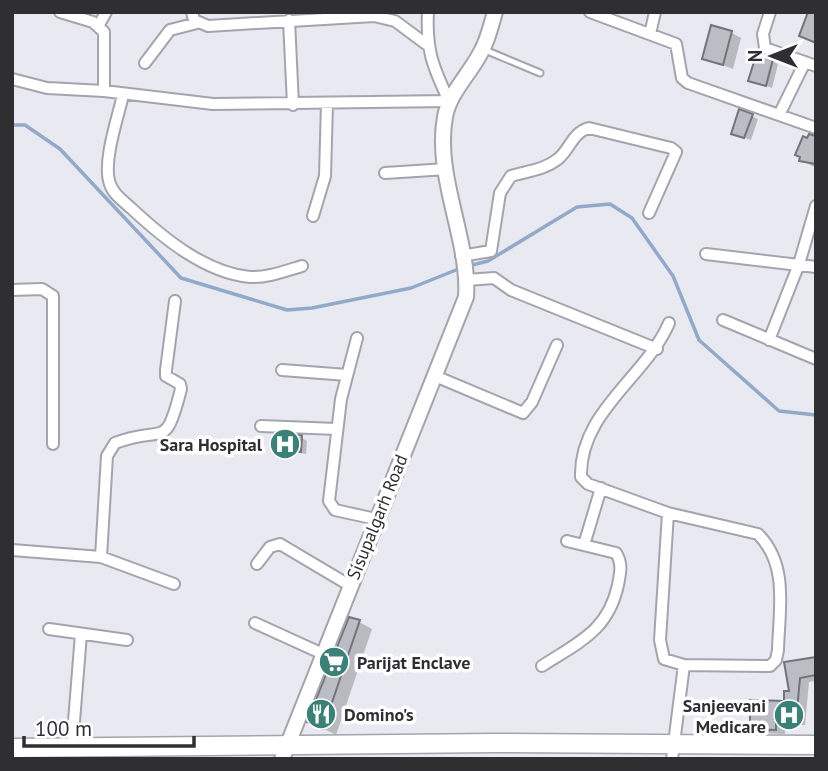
<svg xmlns="http://www.w3.org/2000/svg" width="828" height="771" viewBox="0 0 828 771" font-family="'PT Sans',sans-serif">
<style>
.shadow{fill:#0003}
.lines{fill:none;stroke-linecap:round;stroke-linejoin:round}
.stream{stroke:#92a9c9;stroke-width:3.5}
.building{fill:#bcbdc4;stroke:#73737a;stroke-width:2}
.service-casing{stroke:#a4a5ac;stroke-width:9}
.minor-casing{stroke:#a4a5ac;stroke-width:14}
.tertiary-casing{stroke:#a4a5ac;stroke-width:18}
.primary-casing{stroke:#a4a5ac;stroke-width:21}
.service{stroke:#fff;stroke-width:5}
.minor{stroke:#fff;stroke-width:10}
.tertiary{stroke:#fff;stroke-width:14}
.primary{stroke:#fff;stroke-width:18}
.labels{text-anchor:middle;dominant-baseline:central;stroke-width:7;stroke-linejoin:round;paint-order:stroke}
.poi-label{font-size:18px;font-weight:bold;fill:#2f2f32;stroke:#fff;text-anchor:end}
.street-label{font-size:18px;fill:#2f2f32;stroke:#fff}
</style>
<rect width="100%" height="100%" fill="#e8e9f1"/>
<path class="shadow" d="M732 33 741 38 733 69 704 58Z
M772 61 778 64 772 88 750 80Z
M752 116 758 119 751 140 739 136Z
M816 138V168L801 160Z
M301 437 307 441 306 454 276 449Z
M359 622 372 629 336 735 322 728Z
M816 659V681L809 682 805 725H785V734L761 733 751 728 785 703 791 693 786 664Z"/>
<g class="lines">
<path class="stream" d="M12 125H25L60 149 181 278 287 310 312 308 411 288 461 268
M468 266 488 261 577 207 610 204 632 218 673 276 699 340 779 411 816 415"/>
</g>
<path class="building" d="M808 12H816V43L799 36Z
M711 25 732 31 723 65 702 59Z
M757 52 773 59 766 86 748 81Z
M739 109 753 114 744 138 731 134Z
M809 134 816 136V164L799 161 800 157 795 155 803 136 807 138Z
M276 434 302 435 301 452 274 450Z
M349 617 360 620 323 729 307 722Z
M816 657V675L800 678 796 721 776 720V730L750 729V700L784 701V691H789L784 662Z"/>
<g class="lines">
<g class="service-casing">
<path id="service" d="M485 50 540 73"/>
</g>
<g class="minor-casing">
<path id="minor" d="M60 12 93 22 104 32V91
M192 12 194 20 208 26 374 16 395 21 426 44
M590 12 676 44 682 78 688 83 816 128
M770 12 763 34 765 48 816 66
M289 20 293 105
M99 25 106 12
M650 34 655 12
M145 63 170 30 197 23
M12 79 47 88 104 91 213 104 449 101C433 67 426 51 428 12
M123 95C118 117 102 163 110 184 113 194 123 201 131 208 162 237 205 273 250 277 267 278 285 271 302 266
M780 113 805 62
M385 173 447 169
M313 216 325 176 327 103
M706 254 816 267
M461 256 491 251 500 193 511 176C528 171 544 170 558 159 570 149 573 132 589 128L671 148 676 152 649 213
M467 280 494 278 511 290 657 349
M12 290 42 289 53 296V444
M723 320 816 359
M357 338 341 399 329 501 335 510 376 519
M769 340 799 264 816 206
M282 370 347 375
M435 376 523 413 532 402 557 345
M261 426 337 429
M668 513 660 640 664 659 684 665 770 666 776 660 778 650C779 610 789 565 758 534L668 513 588 484 581 477C579 412 646 377 669 323
M584 545 601 488
M12 550 101 557 174 584
M101 557 107 456 115 443C166 424 165 452 181 389L180 384 166 376V370L175 301
M257 564 270 547 280 544 349 585
M255 623 323 654
M49 629 127 640
M542 666C579 642 608 631 618 585 620 574 623 564 616 553L567 541
M72 746 81 634
M672 759 684 665"/>
</g>
<g class="tertiary-casing">
<path id="tertiary" d="M282 759 466 297C470 240 434 176 445 117 449 93 470 74 481 52 488 40 491 25 495 12"/>
</g>
<g class="primary-casing">
<path id="primary" d="M12 748 493 743 816 745"/>
</g>
<use href="#service" class="service"/>
<use href="#minor" class="minor"/>
<use href="#tertiary" class="tertiary"/>
<use href="#primary" class="primary"/>
</g>
<defs>
<g id="hospital-disc" transform="scale(1.575)"><circle r="9.5" fill="#3b8178" stroke="#fff"/><path d="M-5-5h3v3.5h4V-5h3V5h-3V1.5h-4V5h-3Z" fill="#fff"/></g>
<g id="supermarket-disc" transform="scale(1.575)"><circle r="9.5" fill="#3b8178" stroke="#fff"/><path d="M-6-5.5h2.5l.6 2H6L4.5 2H-2.5L-4.4-4H-6ZM-1.5 3.2a1.3 1.3 0 1 0 .1 0ZM3 3.2a1.3 1.3 0 1 0 .1 0Z" fill="#fff"/></g>
<g id="restaurant-disc" transform="scale(1.575)"><circle r="9.5" fill="#3b8178" stroke="#fff"/><path d="M-5-6h1v4h1v-4h1v4h1v-4h1v5L-1.5 .5V6h-2V.5L-5-1ZM5-6V6H3V1.5H1.5Q1.5-4 5-6Z" fill="#fff"/></g>
</defs>
<g fill-rule="evenodd">
<use href="#hospital-disc" x="285" y="444"/>
<use href="#supermarket-disc" x="334" y="662"/>
<use href="#restaurant-disc" x="321" y="714"/>
<use href="#hospital-disc" x="789" y="715"/>
</g>
<g class="labels">
<g class="poi-label">
<text x="262" y="444">Sara Hospital</text>
<text x="357" y="662" text-anchor="start">Parijat Enclave</text>
<text x="766" y="705">Sanjeevani<tspan x="766" dy="21">Medicare</tspan></text>
<text x="344" y="714" text-anchor="start">Domino's</text>
</g>
<g class="street-label">
<text transform="translate(377 517) rotate(-68)">Sisupalgarh Road</text>
</g>
</g>
<rect width="828" height="771" fill="none" stroke="#2f2f32" stroke-width="28"/>
<g transform="translate(772 56) rotate(270)" stroke="#ffffff" stroke-width="5" paint-order="stroke">
<path d="M0-5L12 26L0 18L-12 26Z" fill="#2f2f32"/>
<text y="-10" font-size="19" font-weight="bold" text-anchor="middle" fill="#2f2f32">N</text>
</g>
<path d="M24 736v10h170v-10" fill="none" stroke="#2f2f32" stroke-width="3.5"/>
<text x="35" y="736" font-size="21" fill="#2f2f32" stroke="#ffffff" stroke-width="5" paint-order="stroke">100 m</text>
</svg>
